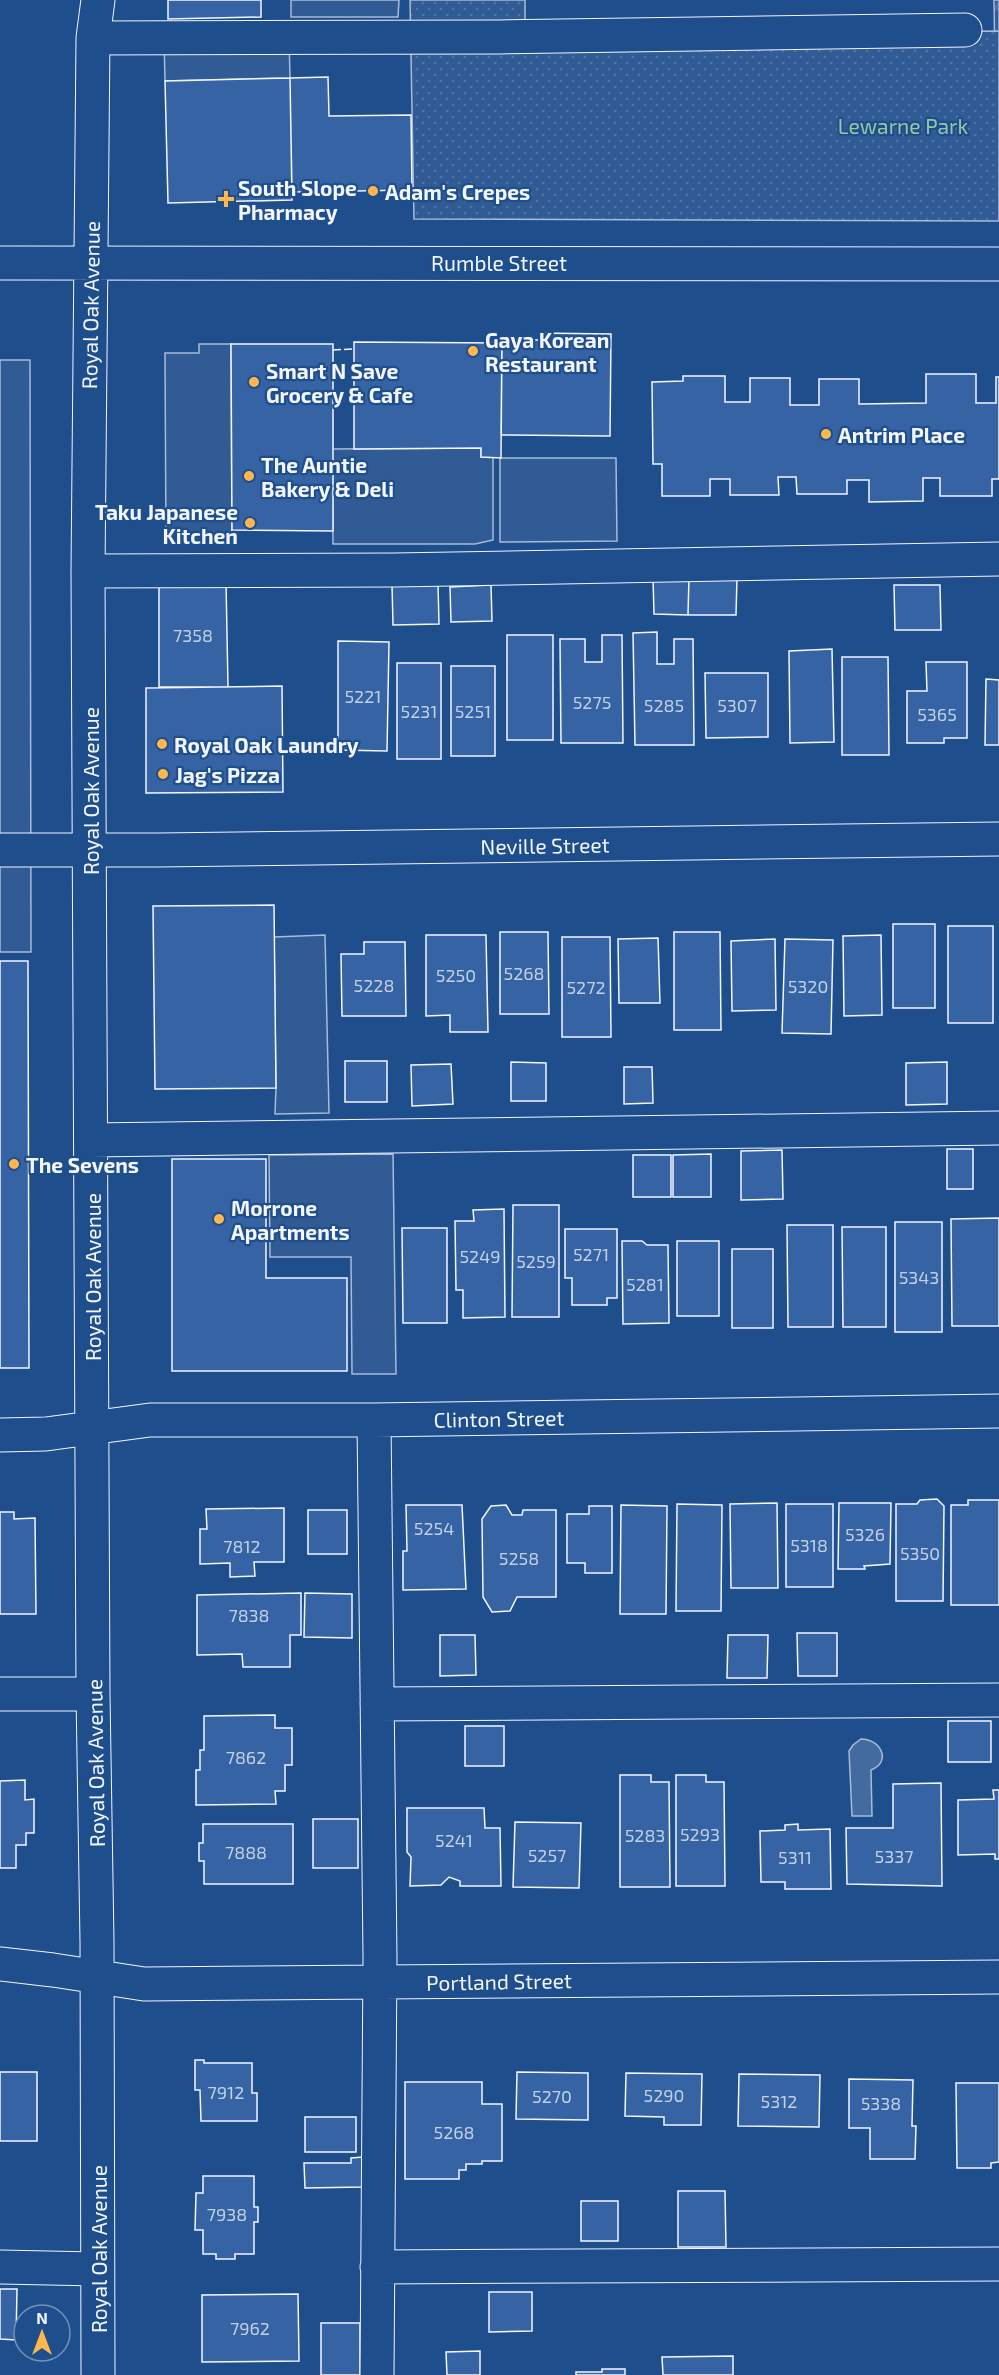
<svg xmlns="http://www.w3.org/2000/svg" width="999" height="2375" viewBox="0 0 999 2375" font-family="'Exo 2',sans-serif">
<style>
.built{fill:#305b95;stroke:#a8bbd7;stroke-width:1.5}
.forest{fill:url(#forest-firs);stroke:#a8bbd7;stroke-width:1.5}
.park{fill:url(#park-dots);stroke:#a8bbd7;stroke-width:1.5}
.water{fill:#446ba0;stroke:#a8bbd7;stroke-width:1.5}
.building{fill:#3563a3;stroke:#f2f6ff;stroke-width:1.5}
.lines{fill:none;stroke-linecap:round;stroke-linejoin:round}
.minor-casing{stroke:#f2f6ff;stroke-width:35}
.minor{stroke:#1f4e8c;stroke-width:33}
.fence{stroke:#f2f6ff;stroke-width:1.5;stroke-dasharray:8 3;stroke-linecap:butt}
.poi-dot{fill:#ffb74d;stroke:#1f4e8c;stroke-width:2}
.labels{text-anchor:middle;dominant-baseline:central;stroke-width:4.5;stroke-linejoin:round;paint-order:stroke}
.number-label{font-size:18px;fill:#c3d1e8}
.park-label{font-size:21px;fill:#97c8a6;stroke:#1f4e8c}
.poi-label{font-size:21px;font-weight:bold;fill:#f2f6ff;stroke:#1f4e8c;text-anchor:start}
.street-label{font-size:21px;fill:#f2f6ff;stroke:#1f4e8c}
</style>
<defs>
<pattern id="forest-firs" width="22" height="20" patternUnits="userSpaceOnUse" patternTransform="scale(1.5)"><rect width="22" height="20" fill="#305b95"/><path d="M5 1l3.5 6h-7zM16 11l3.5 6h-7z" fill="#4e73a5"/></pattern>
<pattern id="park-dots" width="8" height="8" patternUnits="userSpaceOnUse" patternTransform="scale(1.5)"><rect width="8" height="8" fill="#305b95"/><path d="M2 2h.1M6 6h.1" fill="none" stroke="#4e73a5" stroke-width="1.8" stroke-linecap="round"/></pattern>
</defs>
<rect width="100%" height="100%" fill="#1f4e8c"/>
<path class="built" d="M291 0H399L398 17H291Z
M289 37 290 78 165 81 164 38Z
M199 344H231L232 543H166L165 353H199Z
M0 360H30L31 952H0Z
M481 448V457H493V540L475 544H333L332 449Z
M616 458 617 541 500 542V458Z
M325 935 329 1113 275 1114 276 1088 274 937Z
M393 1154 396 1374H352L351 1257H270L269 1155Z"/>
<path class="forest" d="M994 0H999V64H995Z"/>
<path class="park" d="M410 0H525V36L999 31V221L414 219Z"/>
<path class="water" d="M861 1739C881 1739 892 1762 871 1770L872 1816H852L849 1751 853 1745Z"/>
<path class="building" d="M168 0H261V17L168 19Z
M328 77 329 116 411 115 412 190 292 192 290 78Z
M290 78 292 200 168 203 165 81Z
M539 333 611 334 610 436 501 435 502 339 539 340Z
M354 342 502 343 501 458 481 457V448L354 449Z
M231 344H333V531L232 530Z
M926 374H976V403H996V377H999V479H992V496H940V478H923V501L869 502V480H847V494H797L796 477H778L779 495H730V479H710V496H662V464H653L652 382 683 381V376H725V402H750V378H790V405H819V379H859V404L926 403Z
M689 577 688 615 654 614 653 578Z
M689 577 737 578 736 615H688Z
M226 582 228 687H159V583Z
M438 584 439 624 393 625 392 585Z
M491 585 492 621 451 622 450 587Z
M894 585H940L941 630H895Z
M657 632V664H674V639H693L694 745H635L633 633Z
M507 635H553V740H507Z
M602 635H622L623 743H561L560 639H585V662H602Z
M338 641 389 642 387 751 338 750Z
M832 649 834 742 790 743 789 651Z
M842 657H888L889 755H842Z
M926 662H967V738H944V743H907V691H927Z
M397 663H441V759H397Z
M451 666H495V756H451Z
M705 673H768V737L706 738Z
M986 679 999 680V745H985Z
M282 686 283 792 146 793V688Z
M274 905 276 1088 155 1089 153 906Z
M893 924H935V1008H893Z
M948 926H993V1023H948Z
M500 932H548L549 1014H500Z
M674 932H720L721 1030H674Z
M426 935H486L488 1032H450V1015L426 1016Z
M881 935 882 1015 844 1016 843 936Z
M562 937H610L611 1037H562Z
M658 938 660 1003H619L618 939Z
M775 939 776 1010 732 1011 731 941Z
M785 939 833 940 831 1034 782 1033Z
M364 942H405L406 1016H342L341 954H364Z
M0 961H28L29 1368H0Z
M345 1061H387V1102H345Z
M511 1062 546 1063V1101H511Z
M947 1062V1104L906 1105V1063Z
M451 1064 453 1104 412 1106 411 1065Z
M624 1067H652L653 1103 624 1104Z
M947 1149H973V1189H947Z
M782 1150 783 1199 741 1200V1151Z
M711 1154V1197H673V1155Z
M633 1155H671V1197H633Z
M172 1159H266V1278H347V1371H172Z
M513 1205H559V1317H512Z
M504 1209 505 1317 463 1318V1290H456L455 1221H474L473 1210Z
M999 1218V1326H952L951 1219Z
M895 1222H942V1332H895Z
M787 1225H833V1327H788Z
M842 1227H886V1327H843Z
M402 1228H447V1323H403Z
M565 1229H617V1298H607V1305H572V1278H565Z
M622 1241H642L647 1245H668L669 1323 623 1324Z
M677 1241H719V1316H677Z
M732 1249H773V1328H732Z
M937 1499 944 1506 943 1601H896V1504H917L920 1500Z
M968 1500H999V1605H951V1505H968Z
M777 1503 778 1588H731L730 1504Z
M839 1503H891L890 1564 864 1566 865 1569H838Z
M677 1504 722 1505 721 1611H676Z
M786 1504H833V1587H786Z
M406 1505H462L466 1589 403 1590V1551H407Z
M506 1505 512 1515H522L523 1510H556V1597H517L510 1611 492 1612 483 1597 482 1519 491 1506Z
M621 1505 667 1506 666 1614H620Z
M589 1506H612V1573H585V1563H567V1514H589Z
M284 1508V1562H254L255 1576 230 1577V1563L200 1564V1529H207L206 1509Z
M308 1510H347V1554H308Z
M0 1512H14V1519L35 1518 36 1614H0Z
M301 1593V1635H290V1667H243L242 1654 197 1655V1595Z
M305 1593 352 1594V1638L304 1637Z
M797 1633H837V1676H798Z
M440 1635H475L476 1675 440 1676Z
M728 1635H768L767 1678H727Z
M275 1715V1728H292V1765H285V1791H275L276 1804 196 1805V1770H200V1750H204V1716Z
M948 1721H991V1762H948Z
M465 1726H504V1766H465Z
M620 1775H651V1782H669L670 1887H620Z
M676 1775H706V1782H724L725 1886H676Z
M25 1780V1800L34 1799V1833H26V1845H16V1868H0V1781Z
M941 1783 942 1886 847 1884 846 1828H893V1784Z
M993 1790H999V1859H995V1854L958 1855V1800L994 1799Z
M407 1808H484L485 1828H500L501 1886H460V1881L449 1877 441 1885 410 1886 411 1857 407 1852Z
M313 1819H358V1868H313Z
M515 1822 581 1823 579 1888 513 1887Z
M203 1824H293V1884H204V1861H199V1843H203Z
M798 1824V1830L830 1829 831 1889H785V1882H761L760 1831 785 1830V1825Z
M195 2060H204V2063H252V2093H257V2121H201L200 2090H195Z
M0 2072H37V2141H0Z
M517 2072 588 2073V2120L516 2119Z
M626 2073 702 2074 701 2125H664V2117L625 2116Z
M739 2074 820 2075 819 2127 738 2126Z
M849 2079 913 2080 912 2126H916L915 2159H870V2128H849Z
M405 2082H482V2104H502V2161H482V2164H466V2170H459V2179H405Z
M956 2083H999V2162L991 2163V2168H957Z
M305 2117H356V2152H305Z
M363 2157V2187L305 2188 304 2163H351V2158Z
M203 2176H254V2207H258V2222H254V2254H235V2259H216V2254H203V2230H195L196 2193H203Z
M678 2191H725L726 2247H678Z
M581 2201H618V2241H581Z
M0 2289H17L16 2340 0 2339Z
M489 2292H532V2331L489 2332Z
M298 2294 299 2361 202 2362V2295Z
M321 2323H360V2375H321Z
M480 2351V2375H447L446 2352Z
M733 2356V2375H663L662 2357Z
M602 2369H625V2375H576V2372H602Z"/>
<g class="lines">
<g class="minor-casing">
<path id="minor" d="M98 0 93 38 88 571 93 1694 97 1942 98 2375
M93 38 499 37 965 30
M0 263 999 264
M88 571 394 570 999 559
M0 850H159L999 839
M91 1140 999 1128
M374 1420 380 1957 377 2375
M0 1435 46 1434 150 1420H374L999 1411
M0 1694H93
M377 1704 999 1700
M0 1964 53 1970 144 1984 999 1977
M0 2267 97 2269
M377 2267 999 2264"/>
</g>
<use href="#minor" class="minor"/>
<path class="fence" d="M333 350 354 349"/>
</g>
<g class="poi-dot">
<circle cx="373" cy="191" r="6"/>
<path d="M223 190h6v6h6v6h-6v6h-6v-6h-6v-6h6z"/>
<circle cx="473" cy="351" r="6"/>
<circle cx="254" cy="382" r="6"/>
<circle cx="826" cy="434" r="6"/>
<circle cx="249" cy="476" r="6"/>
<circle cx="250" cy="523" r="6"/>
<circle cx="162" cy="744" r="6"/>
<circle cx="163" cy="774" r="6"/>
<circle cx="14" cy="1164" r="6"/>
<circle cx="219" cy="1219" r="6"/>
</g>
<g class="labels">
<g class="number-label">
<text x="193" y="635">7358</text>
<text x="363" y="696">5221</text>
<text x="592" y="702">5275</text>
<text x="664" y="705">5285</text>
<text x="737" y="705">5307</text>
<text x="419" y="711">5231</text>
<text x="473" y="711">5251</text>
<text x="937" y="714">5365</text>
<text x="524" y="973">5268</text>
<text x="456" y="975">5250</text>
<text x="374" y="985">5228</text>
<text x="808" y="986">5320</text>
<text x="586" y="987">5272</text>
<text x="591" y="1254">5271</text>
<text x="480" y="1256">5249</text>
<text x="536" y="1261">5259</text>
<text x="919" y="1277">5343</text>
<text x="645" y="1284">5281</text>
<text x="434" y="1528">5254</text>
<text x="865" y="1534">5326</text>
<text x="809" y="1545">5318</text>
<text x="242" y="1546">7812</text>
<text x="920" y="1553">5350</text>
<text x="519" y="1558">5258</text>
<text x="249" y="1615">7838</text>
<text x="246" y="1757">7862</text>
<text x="700" y="1834">5293</text>
<text x="645" y="1835">5283</text>
<text x="454" y="1840">5241</text>
<text x="246" y="1852">7888</text>
<text x="547" y="1855">5257</text>
<text x="894" y="1856">5337</text>
<text x="795" y="1857">5311</text>
<text x="226" y="2092">7912</text>
<text x="664" y="2095">5290</text>
<text x="552" y="2096">5270</text>
<text x="779" y="2101">5312</text>
<text x="881" y="2103">5338</text>
<text x="454" y="2132">5268</text>
<text x="227" y="2214">7938</text>
<text x="250" y="2328">7962</text>
</g>
<g class="park-label">
<text x="903" y="125">Lewarne Park</text>
</g>
<g class="poi-label">
<text x="238" y="187">South Slope<tspan x="238" dy="24">Pharmacy</tspan></text>
<text x="385" y="191">Adam's Crepes</text>
<text x="485" y="339">Gaya Korean<tspan x="485" dy="24">Restaurant</tspan></text>
<text x="266" y="370">Smart N Save<tspan x="266" dy="24">Grocery &amp; Cafe</tspan></text>
<text x="838" y="434">Antrim Place</text>
<text x="261" y="464">The Auntie<tspan x="261" dy="24">Bakery &amp; Deli</tspan></text>
<text x="238" y="511" text-anchor="end">Taku Japanese<tspan x="238" dy="24">Kitchen</tspan></text>
<text x="174" y="744">Royal Oak Laundry</text>
<text x="175" y="774">Jag's Pizza</text>
<text x="26" y="1164">The Sevens</text>
<text x="231" y="1207">Morrone<tspan x="231" dy="24">Apartments</tspan></text>
</g>
<g class="street-label">
<text x="499" y="262">Rumble Street</text>
<text transform="translate(90 305) rotate(-89)">Royal Oak Avenue</text>
<text transform="translate(90 791) rotate(-90)">Royal Oak Avenue</text>
<text transform="translate(545 845) rotate(-1)">Neville Street</text>
<text transform="translate(92 1277) rotate(-90)">Royal Oak Avenue</text>
<text transform="translate(499 1418) rotate(-1)">Clinton Street</text>
<text transform="translate(95 1763) rotate(-91)">Royal Oak Avenue</text>
<text transform="translate(499 1981) rotate(-1)">Portland Street</text>
<text transform="translate(98 2249) rotate(-90)">Royal Oak Avenue</text>
</g>
</g>
<g transform="translate(42 2333)"><circle r="28" fill="#1f4e8c" stroke="#7391ba" stroke-width="1.5"/>
<path d="M0-4.5L10 22L0 15L-10 22Z" fill="#ffb74d"/>
<text y="-9" font-size="16" font-weight="bold" text-anchor="middle" fill="#f2f6ff">N</text>
</g>
</svg>
